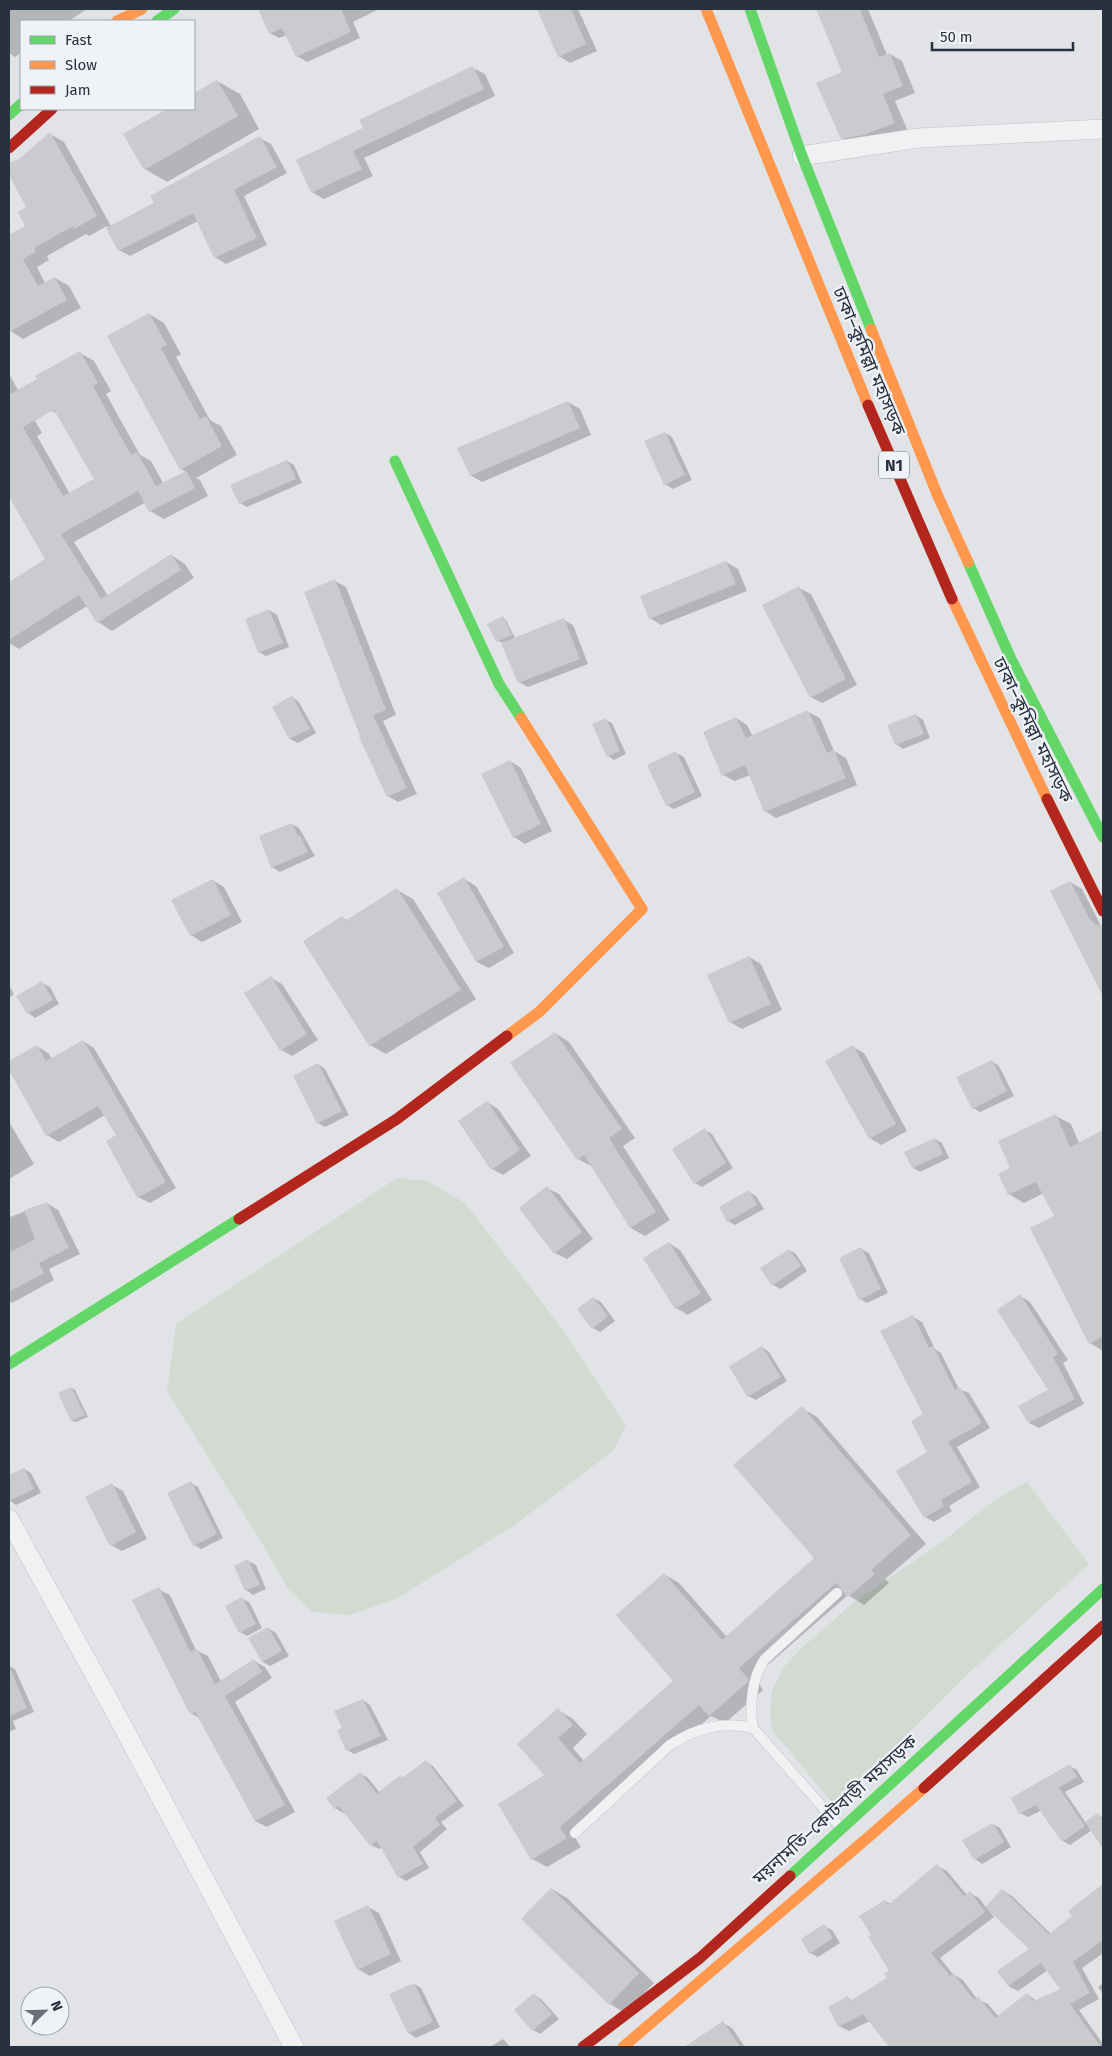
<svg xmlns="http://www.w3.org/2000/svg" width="1112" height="2056" viewBox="0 0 1112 2056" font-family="'Fira Sans','Noto Sans Bengali',sans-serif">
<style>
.green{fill:#d2dad1}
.shadow{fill:#0003;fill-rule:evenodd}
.building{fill:#c9cbce;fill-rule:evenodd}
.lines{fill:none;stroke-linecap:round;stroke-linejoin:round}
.lane-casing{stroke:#bfc1c4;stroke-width:11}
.street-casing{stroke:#bfc1c4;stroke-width:20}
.lane{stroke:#f1f1f3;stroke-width:10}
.street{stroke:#f1f1f3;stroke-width:19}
.fast{stroke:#63d668;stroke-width:11}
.slow{stroke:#ff974d;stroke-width:11}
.jam{stroke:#b3261e;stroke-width:11}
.labels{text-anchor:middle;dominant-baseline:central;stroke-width:4.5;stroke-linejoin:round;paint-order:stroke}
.shield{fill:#eff2f6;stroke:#646b76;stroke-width:1}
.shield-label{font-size:16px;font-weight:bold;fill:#28313f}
.street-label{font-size:18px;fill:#28313f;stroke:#eff2f6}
</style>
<rect width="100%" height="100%" fill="#e1e3e6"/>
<path class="green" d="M397 1178 427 1181 465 1203 561 1327 626 1426 613 1451 513 1526 396 1599 350 1615 312 1612 288 1589 263 1545 167 1391 176 1324Z
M1027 1482 1089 1564 969 1673 835 1806 772 1730 770 1711 772 1692 782 1669 804 1646 853 1603 942 1542 996 1499Z"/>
<path class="shadow" d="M9 9H87L69 21H21V53L15 57 9 53Z
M259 9H379L353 22 360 38 307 62 297 56 287 35 279 38 270 33Z
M538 9H578L597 51 570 63 559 56Z
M818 9H868L887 55 890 54 902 61 915 93 895 101 907 129 876 141 854 145 842 138 844 73Z
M473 68 485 74 495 96 364 158 373 176 324 199 312 192 364 128Z
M217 81 240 94 259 129 167 182 145 169 125 134 170 109H194V95Z
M50 134 64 142 111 226 155 203 260 138 271 144 287 173 244 196 267 245 226 264 215 257 198 221 130 256 119 250 107 226 89 236 86 234 47 256 49 260 37 267 45 283 55 278 69 286 81 308 23 339 9 330V308L15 305 9 294V237L27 227 28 208 9 172V163L12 164 19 160Z
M149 314 164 323 181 354 176 357 210 420 221 426 237 455 196 478 200 480 208 496 164 519 150 511 146 502 74 542 108 596 171 555 185 564 194 578 112 631 98 622 87 606 19 649 9 643V584L46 560 9 494V374L42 433 37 436 70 494 95 480 59 415 52 411 80 353 94 361 111 391 106 394 140 455 151 461 163 483 186 472 181 469Z
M568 402 580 409 591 435 482 482 470 475Z
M665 433 672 437 692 480 673 489 665 484Z
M287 461 294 465 302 483 247 507 240 503Z
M726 562 738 569 747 591 661 625 650 618Z
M335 581 346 587 396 715 383 721 417 794 398 802 388 796Z
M799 588 811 594 857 685 822 703 811 697Z
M269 610 277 615 289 647 266 656 259 652Z
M503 618 506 620 515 638 564 620 573 625 588 664 528 687 519 682 502 642 497 641Z
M292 697 299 702 316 733 298 743 290 739 273 707Z
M808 712 820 718 834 751 846 758 857 785 776 818 765 811 750 775 735 781 723 775 736 718 747 725 753 737Z
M916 715 923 720 930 738 903 749 896 744Z
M606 720 612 723 626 754 614 760 608 756Z
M676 753 684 757 702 796 674 809 667 805Z
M510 761 521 768 552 831 525 844 514 837Z
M292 824 299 828 315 856 280 872 272 867Z
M464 879 476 886 514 953 489 968 477 962 439 893Z
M212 880 224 887 242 922 202 942 191 935Z
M1070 882 1082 889 1101 926 1103 927V988L1099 985Z
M397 890 413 899 476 999 386 1054 370 1045 304 941 342 917 348 921Z
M749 957 761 964 782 1010 742 1029 730 1022Z
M271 978 282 984 318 1040 292 1056 281 1050Z
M42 983 50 987 59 1004 35 1018 28 1013Z
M9 985 14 994 9 998Z
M555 1033 569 1042 635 1138 623 1146 670 1220 645 1236 631 1228 593 1167 578 1159Z
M83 1041 94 1048 176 1188 150 1203 138 1197 117 1136 105 1115 59 1142 47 1135 9 1067V1062L37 1046 48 1053 52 1059Z
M853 1047 864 1053 907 1131 881 1145 870 1138Z
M992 1061 999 1066 1014 1096 980 1112 973 1108Z
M318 1064 325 1069 349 1115 325 1127 318 1123Z
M487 1102 498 1109 531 1156 503 1175 492 1169Z
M1056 1116 1071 1124 1079 1143 1103 1131V1351L1090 1343 1055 1217 1044 1193 1024 1203 1009 1194 1012 1169Z
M9 1122 34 1164 9 1179Z
M705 1130 712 1134 733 1168 702 1187 695 1183Z
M935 1139 942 1143 949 1158 920 1172 913 1168Z
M547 1188 559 1194 593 1239 567 1259 555 1253Z
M749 1192 756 1196 764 1209 735 1225 728 1221Z
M47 1203 58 1210 80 1254 49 1269 54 1280 12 1303 9 1301V1214L10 1217Z
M669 1243 680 1250 712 1300 688 1315 676 1308 645 1258Z
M861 1249 869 1253 888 1293 867 1303 860 1299Z
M789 1250 796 1254 807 1271 781 1289 773 1285Z
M1020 1296 1030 1302 1068 1360 1063 1363 1084 1404 1039 1428 1029 1423 1050 1390Z
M593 1298 601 1302 615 1321 600 1332 593 1328Z
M913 1317 922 1322 935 1349 941 1353 959 1389 969 1393 990 1428 957 1447 980 1487 949 1506 952 1511 934 1522 925 1517 898 1471 929 1453Z
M762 1347 769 1352 787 1381 756 1400 748 1396Z
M71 1388 75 1390 88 1417 76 1422 72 1421 59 1394Z
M802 1408 817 1417 926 1544 885 1579 889 1583 864 1605 848 1595 754 1677 763 1690 725 1723 711 1716 574 1836 581 1847 547 1867 532 1859 558 1710 573 1719 587 1734 573 1748 584 1761 675 1681 664 1574 679 1583 727 1637 816 1558Z
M24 1469 31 1473 41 1493 16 1505 9 1500V1476Z
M191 1483 198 1487 223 1538 201 1549 194 1545Z
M112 1485 123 1491 147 1539 122 1551 111 1545Z
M248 1561 256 1565 266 1589 253 1595 246 1590Z
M158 1589 170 1595 196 1650 208 1656 221 1681 254 1661 265 1667 272 1678 235 1702 295 1812 267 1827 255 1821 200 1719 191 1713Z
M242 1598 250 1603 262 1628 247 1636 240 1632Z
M268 1628 276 1633 289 1656 270 1666 263 1662 250 1639Z
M9 1666 15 1669 34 1712 13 1721 16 1729 9 1732Z
M363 1700 370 1705 388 1740 354 1754 347 1750 343 1729Z
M426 1762 433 1766 464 1806 441 1822 447 1829 420 1852 429 1868 406 1881 399 1877 382 1847 379 1849 371 1845 345 1811 343 1813 335 1808 328 1798 361 1774 368 1778 380 1793Z
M1070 1766 1077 1770 1084 1782 1065 1792 1086 1823 1098 1815 1103 1818V1847L1092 1830 1070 1845 1063 1841 1042 1810 1028 1817 1020 1813Z
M993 1824 1000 1828 1011 1847 982 1864 975 1859Z
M937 1866 947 1871 967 1895 970 1893 979 1898 986 1907 1002 1890 1012 1896 1051 1934 1074 1917 1070 1911 1103 1886V1956L1102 1954 1082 1968 1099 1999 1079 2010 1103 2044V2047H1027L1022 2040 1014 2047H890L870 2021 849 2031 839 2026 848 1998 853 2001 889 1978 891 1971 872 1935 885 1901 891 1904ZM991 1911 1031 1949 1008 1986 1018 1991 1048 1970 1062 1989 1037 2001 1027 1994 999 2017 988 2004 977 1999 963 1980 953 1974 940 1958 994 1917 990 1912Z
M552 1889 567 1898 654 1983 625 2013 610 2004Z
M368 1907 379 1913 401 1961 370 1976 358 1969Z
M824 1926 832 1930 840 1943 818 1957 810 1953Z
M1103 1983V1994L1098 1987Z
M414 1984 421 1988 440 2027 416 2038 409 2033Z
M534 1995 541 1999 559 2019 540 2034 533 2030 516 2010Z
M723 2023 732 2028 745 2047H685Z
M503 2039 510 2047H490Z"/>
<path class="building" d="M258 9H341L351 32 296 57 282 28 269 34Z
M537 9H571L586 44 558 57Z
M816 9H860L879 57 890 53 903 86 883 94 895 123 863 135 841 139 816 83 842 72Z
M473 66 484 89 353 151 362 169 311 193 296 160 363 128 359 120Z
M217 80 238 116 144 170 123 134 167 109H194V93Z
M50 132 97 216 74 229 73 226 34 248 36 252 23 259 38 286 55 277 67 300 9 332V232L10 234 25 226 18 212 26 207 9 175V163L19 159Z
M260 136 277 167 234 190 257 238 214 258 193 213 118 251 106 228 154 203 150 196Z
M149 313 167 345 161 348 200 419 206 416 222 446 180 470 107 336Z
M80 351 98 383 93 386 131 455 137 452 156 486 186 471 195 488 149 512 138 491 61 534 101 599 171 554 181 570 97 623 79 595 9 640V582L45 559 9 497V395L37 379 35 376ZM54 410 94 479 63 496 23 427Z
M568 401 580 428 470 476 457 448Z
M665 432 685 475 664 485 644 441Z
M287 460 296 479 239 504 230 485Z
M726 561 736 584 649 619 640 596Z
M335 579 386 710 373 715 407 788 387 797 359 737 360 736 304 592Z
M799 586 846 679 810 698 762 605Z
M269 609 283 643 258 653 245 619Z
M503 616 512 635 496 642 487 624Z
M564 618 580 659 518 683 501 643Z
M292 696 310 729 289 739 272 707Z
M808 710 827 753 834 750 846 778 764 812 745 765 722 776 703 732 736 717 746 738Z
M916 714 924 734 895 745 887 725Z
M606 718 620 751 607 757 592 724Z
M676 751 695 792 666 806 647 765Z
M510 760 541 824 513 838 481 774Z
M292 823 298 836 300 835 308 852 271 868 259 836Z
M464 877 504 947 476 962 437 893Z
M213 879 231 915 190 936 171 900Z
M1070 881 1089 918 1095 924 1103 926V997L1050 891Z
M397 888 461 990 369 1046 303 941 342 916 345 921Z
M749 956 771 1004 729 1023 707 975Z
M271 976 307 1034 280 1051 244 993Z
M42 981 53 1000 27 1014 16 996Z
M555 1032 622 1129 609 1138 656 1212 630 1228 584 1155 577 1160 510 1063Z
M83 1040 166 1182 137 1198 106 1141 116 1135 98 1106 46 1136 9 1070V1061L37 1045 46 1061Z
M853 1045 896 1124 869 1139 825 1061Z
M992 1060 1007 1091 972 1109 956 1077Z
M318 1063 342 1111 317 1124 293 1076Z
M487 1101 520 1150 491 1170 458 1121Z
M1056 1114 1070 1147 1103 1130V1336L1089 1344 1030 1228 1054 1216 1036 1182 1008 1195 998 1174 1010 1168 998 1141Z
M705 1128 726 1163 694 1184 672 1149Z
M935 1138 943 1154 912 1168 904 1152Z
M547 1186 582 1232 554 1254 519 1208Z
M749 1190 757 1205 727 1222 719 1207Z
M47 1202 69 1248 39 1263 44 1273 9 1292V1253L35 1239 24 1210Z
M669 1242 701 1293 675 1309 643 1258Z
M861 1247 881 1289 859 1300 839 1258Z
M789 1249 801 1266 772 1286 760 1268Z
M1020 1294 1058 1354 1053 1357 1075 1399 1028 1423 1018 1406 1048 1390 997 1310Z
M593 1297 608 1316 592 1329 577 1309Z
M913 1315 929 1348 933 1346 955 1390 960 1387 982 1423 948 1442 972 1482 941 1500 944 1506 924 1518 896 1471 927 1452 911 1421 923 1414 880 1331Z
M762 1346 781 1377 747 1397 729 1366Z
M71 1387 85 1415 71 1421 58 1393Z
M802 1406 911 1535 871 1570 875 1574 848 1597 836 1583 739 1668 748 1679V1682L709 1716 699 1705 560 1827 567 1838 531 1860 498 1804 544 1775 517 1744 558 1708 573 1725 558 1738 580 1763 673 1681 616 1615 664 1573 722 1640 814 1558 733 1465Z
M24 1468 34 1489 9 1501V1475Z
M191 1481 217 1534 193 1546 167 1493Z
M112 1483 136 1532 110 1546 85 1497Z
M248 1559 260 1585 245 1591 234 1566Z
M159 1587 190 1652 197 1649 215 1684 254 1659 262 1672 225 1696 285 1805 255 1821 195 1712 190 1714 132 1600Z
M242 1597 256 1624 239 1633 225 1606Z
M268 1627 282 1651 262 1662 248 1638Z
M9 1666 27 1708 9 1716Z
M363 1699 381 1736 346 1751 337 1730 342 1728 334 1711Z
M426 1760 457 1801 435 1818 440 1825 413 1847 423 1864 398 1878 377 1841 370 1846 339 1806 334 1809 326 1798 360 1772 377 1794 400 1775 403 1778Z
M1070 1764 1077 1777 1059 1788 1085 1826 1062 1842 1036 1805 1019 1814 1011 1798Z
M1098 1813 1103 1822V1849L1085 1822Z
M993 1823 1004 1842 974 1860 962 1840Z
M937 1864 964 1896 970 1891 985 1912 931 1953 950 1976 953 1973 974 2000 978 1996 995 2018 1027 1993 1034 2001 1060 1989 1041 1963 1008 1986 997 1971 1029 1949 985 1907 1002 1889 1049 1934 1072 1916 1068 1911 1103 1884V1940L1073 1962 1090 1993 1070 2004 1101 2047H889L863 2014 838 2027 828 2007 848 1996 850 2001 887 1978 884 1974 889 1971 868 1936 871 1935 859 1916 885 1900 888 1905Z
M551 1888 639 1973 609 2005 521 1919Z
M368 1905 391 1954 357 1970 334 1921Z
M824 1924 833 1938 809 1954 801 1939Z
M414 1983 433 2022 408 2034 389 1994Z
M534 1993 552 2014 532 2031 514 2010Z
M723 2021 740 2047H684Z"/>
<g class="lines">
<g class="lane-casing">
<path id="lane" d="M753 1728C749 1706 752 1677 765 1659L837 1593
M575 1833 670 1745C696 1728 722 1721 753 1728L841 1828"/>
</g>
<g class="street-casing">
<path id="street" d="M802 156 918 138 1103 129
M9 1519 114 1710 294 2047"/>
</g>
<use href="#lane" class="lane"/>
<use href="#street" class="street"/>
<path class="fast" d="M750 9 802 156 871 329
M157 21 174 9
M9 115 21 104
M395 461 499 684 521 718
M968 562 1011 659 1103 837
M9 1364 239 1219
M790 1876 1103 1589"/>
<path class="slow" d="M706 9 868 405
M117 21 142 9
M871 329 937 494 968 562
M952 599 1047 799
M507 1036 539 1012 642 909 521 718
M623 2047 872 1834 924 1788"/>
<path class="jam" d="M9 148 52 109
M868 405 952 599
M1047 799 1103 911
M239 1219 397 1119 507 1036
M924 1788 1103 1626
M583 2047 700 1958 790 1876"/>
</g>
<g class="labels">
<rect class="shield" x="879" y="451.5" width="30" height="27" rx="4"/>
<g class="shield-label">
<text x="894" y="465">N1</text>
</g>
<g class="street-label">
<text transform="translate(869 361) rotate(67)">ঢাকা–কুমিল্লা মহাসড়ক</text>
<text transform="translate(1033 730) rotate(64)">ঢাকা–কুমিল্লা মহাসড়ক</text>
<text transform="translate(835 1810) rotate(-42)">ময়নামতি–কোটবাড়ী মহাসড়ক</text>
</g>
</g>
<rect width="1112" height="2056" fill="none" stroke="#28313f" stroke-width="20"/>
<rect x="20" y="20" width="175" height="90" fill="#eff2f6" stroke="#9fa5ad"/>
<rect x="30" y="36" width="25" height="8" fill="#63d668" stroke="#9fa5ad"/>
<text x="65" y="45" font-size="15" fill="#28313f">Fast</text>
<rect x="30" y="61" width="25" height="8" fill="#ff974d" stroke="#9fa5ad"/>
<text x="65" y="70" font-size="15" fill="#28313f">Slow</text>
<rect x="30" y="86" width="25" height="8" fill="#b3261e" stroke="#9fa5ad"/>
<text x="65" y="95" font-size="15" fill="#28313f">Jam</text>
<g transform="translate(45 2011) rotate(67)"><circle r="24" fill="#eff2f6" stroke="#9fa5ad"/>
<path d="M0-4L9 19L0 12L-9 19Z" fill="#696f79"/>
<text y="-8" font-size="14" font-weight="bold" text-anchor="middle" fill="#28313f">N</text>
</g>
<path d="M932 42v8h141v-8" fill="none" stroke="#28313f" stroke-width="2.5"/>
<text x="940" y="42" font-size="15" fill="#28313f" stroke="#eff2f6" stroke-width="4" paint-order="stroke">50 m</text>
</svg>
